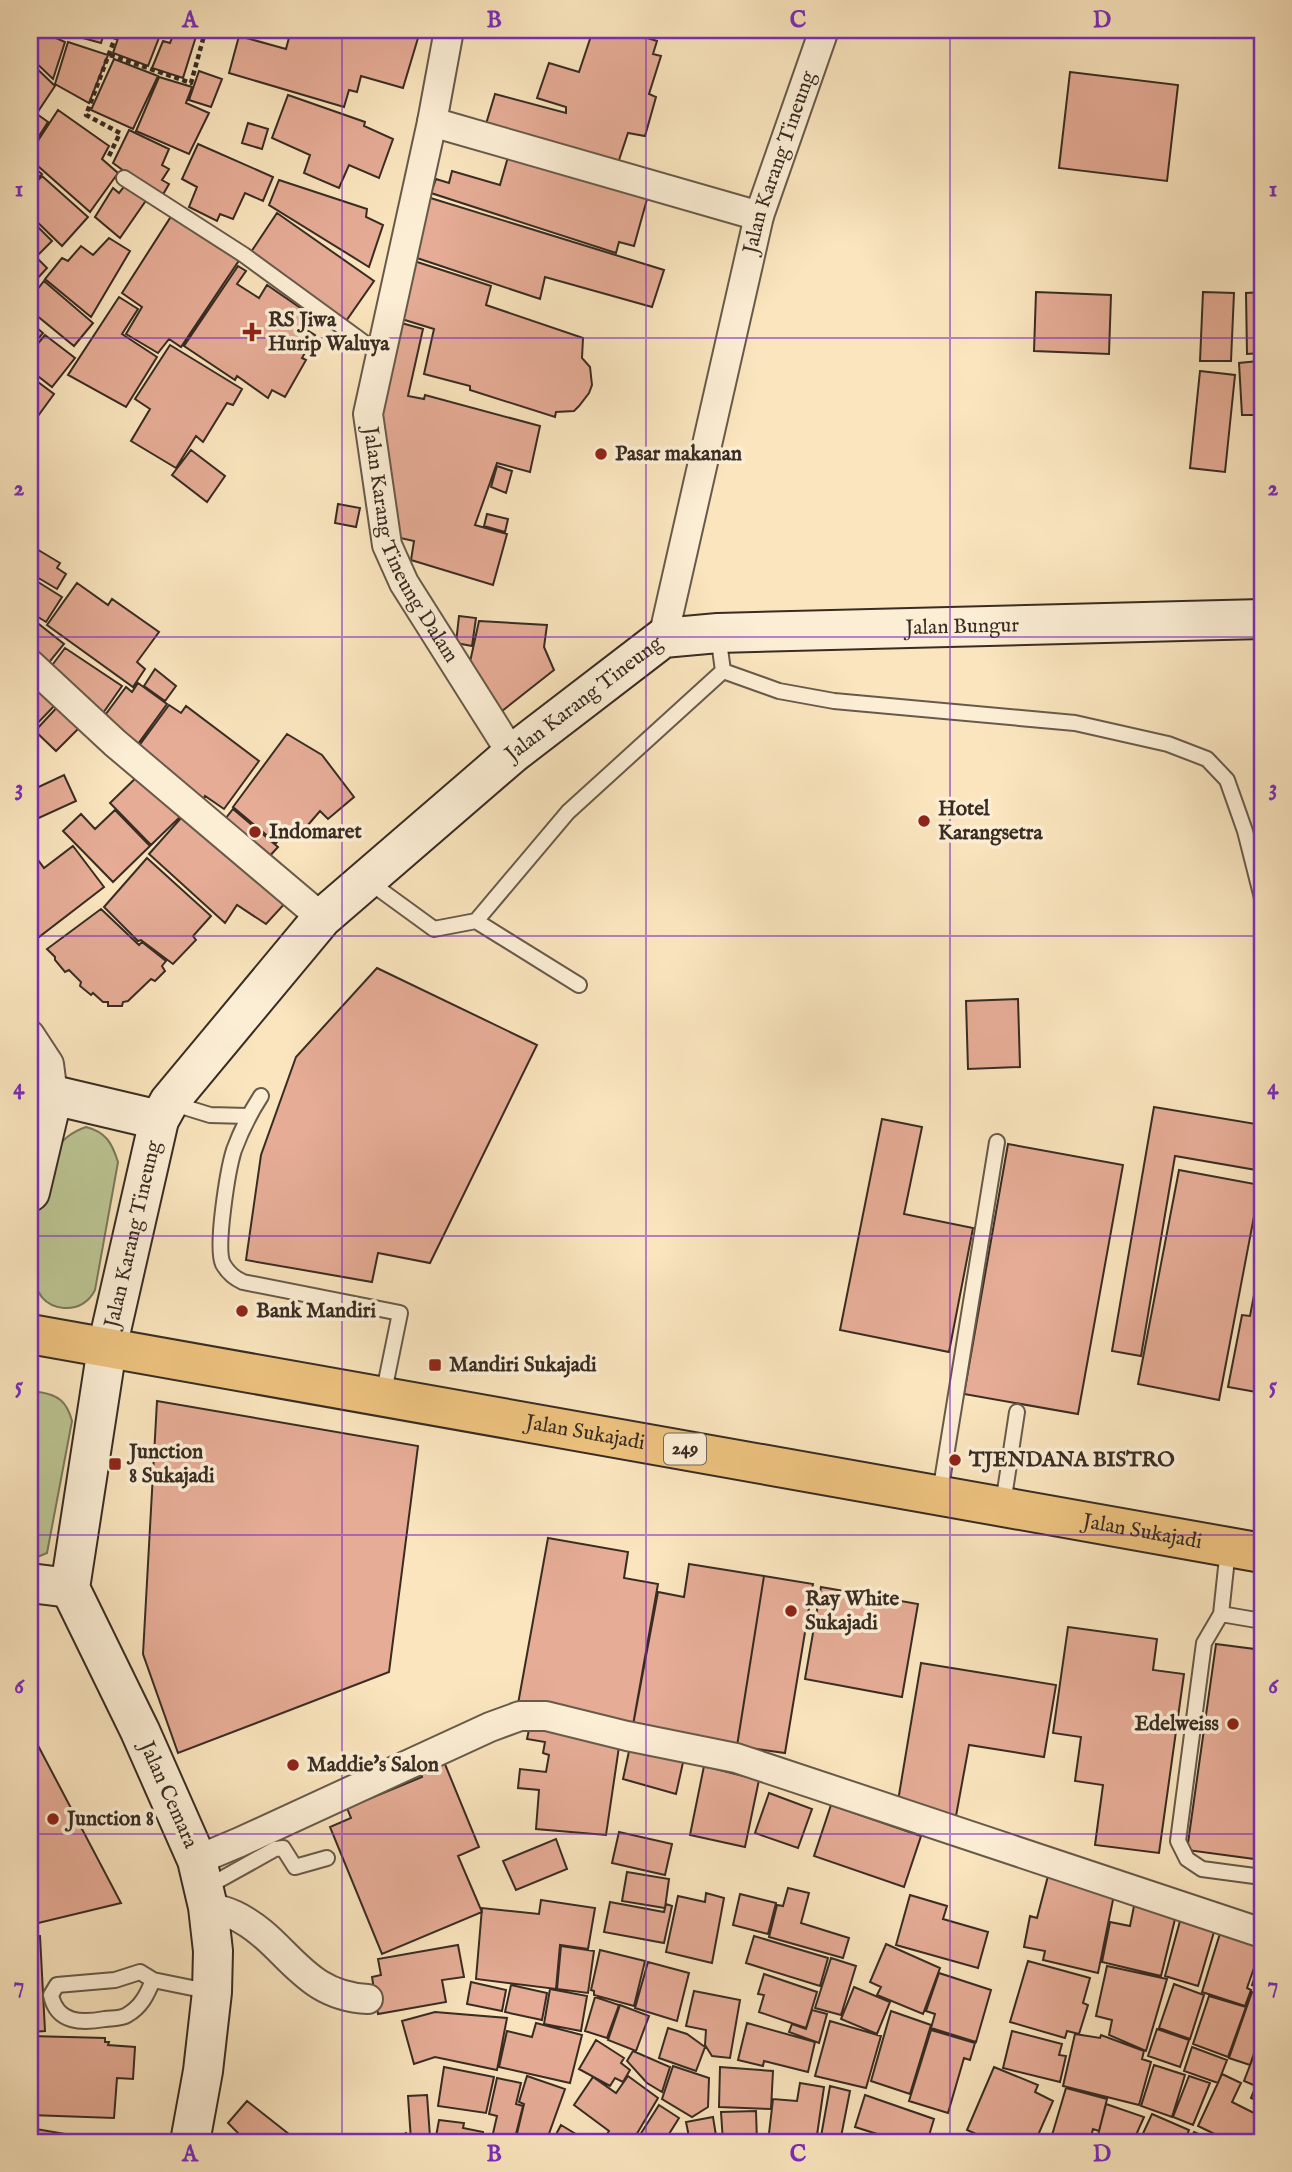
<svg xmlns="http://www.w3.org/2000/svg" width="1292" height="2172" viewBox="0 0 1292 2172" font-family="'IM FELL English',serif">
<style>
.green{fill:#bcc593;stroke:#7a785b;stroke-width:2}
.building{fill:#e6ac96;stroke:#382c23;stroke-width:2}
.lines{fill:none;stroke-linecap:round;stroke-linejoin:round}
.lane-casing{stroke:#685a4a;stroke-width:18}
.street-casing{stroke:#685a4a;stroke-width:32}
.secondary-casing{stroke:#382c23;stroke-width:42}
.primary-casing{stroke:#382c23;stroke-width:42}
.path{stroke:#382c23;stroke-width:4.5;stroke-dasharray:5 3.5;stroke-linecap:butt}
.lane{stroke:#fceed5;stroke-width:14}
.street{stroke:#fceed5;stroke-width:28}
.secondary{stroke:#fceed5;stroke-width:38}
.primary{stroke:#edc27f;stroke-width:38}
.grid{fill:none;stroke:#7b2cbf;stroke-width:2;stroke-opacity:0.55}
.poi-dot{fill:#8f2418;stroke:#fceed5;stroke-width:2.5}
.labels{text-anchor:middle;dominant-baseline:central;stroke-width:7;stroke-linejoin:round;paint-order:stroke}
.shield{fill:#fceed5;stroke:#736658;stroke-width:2}
.shield-label{font-size:19px;font-weight:bold;fill:#382c23}
.street-label{font-size:21px;fill:#382c23;stroke:#fceed5}
.poi-label{font-size:21px;font-weight:bold;fill:#382c23;stroke:#fceed5;text-anchor:start}
.neatline{fill:none;stroke:#7b2cbf;stroke-width:2.5}
.grid-label{font-size:23px;text-anchor:middle;font-weight:bold;fill:#7b2cbf}
</style>
<rect width="100%" height="100%" fill="#fae5be"/>
<filter id="stains"><feTurbulence type="fractalNoise" baseFrequency=".00286" numOctaves="4"/><feColorMatrix values="0 0 0 0 .2 0 0 0 0 .09 0 0 0 0 .02 0 0 0 .5 -.17"/></filter>
<radialGradient id="worn" r=".72"><stop offset=".6" stop-color="#630" stop-opacity="0"/><stop offset="1" stop-color="#630" stop-opacity=".3"/></radialGradient>
<path class="green" d="M86 1127C106 1132 112 1143 118 1162L95 1290C89 1302 78 1309 64 1308 4 1303 45 1186 53 1153 62 1140 71 1132 86 1127Z
M39 1392C59 1395 67 1402 72 1421L47 1553 30 1560V1394Z"/>
<path class="building" d="M30 30H38L65 42 53 79 30 57Z
M54 30H105L101 43Z
M121 30H145L160 35 148 66 113 53Z
M175 30H198L183 78 152 68 163 41 170 43Z
M291 30H389L418 38 403 88 361 76 357 92 349 90 344 107 229 73 239 36 286 49Z
M593 30H622L657 41 653 54 661 56 649 94 656 97 645 136 628 133 618 163 486 124 495 94 566 113V107L537 98 549 63 579 72Z
M68 42 108 55 89 103 55 84Z
M114 59 158 76 133 129 91 110Z
M30 62 55 86 37 113 30 108Z
M199 71 222 79 211 107 189 100Z
M1070 72 1178 85 1167 181 1059 168Z
M159 77 192 87 186 103 209 113 189 154 136 131Z
M288 95 365 122 364 126 393 139 379 178 349 165 339 188 304 173 310 155 272 138Z
M30 109 48 122 30 150Z
M58 110 109 146 102 159 118 173 90 212 30 159V153Z
M248 123 268 129 262 149 242 143Z
M129 130 169 149 162 165 169 169 162 180 169 184 161 198 113 163Z
M198 144 273 177 263 201 245 193 233 219 220 214 217 221 189 207 197 187 182 179Z
M510 150 649 192 634 246 619 242 616 253 431 193 436 179 449 183 452 171 500 185Z
M30 164 42 174 30 186Z
M42 176 88 217 62 246 30 215V189Z
M279 180 367 209 366 217 383 225 369 267 269 205Z
M126 184 147 199 120 238 95 217 113 188 119 193Z
M424 196 664 270 652 307 545 277 540 299 408 255Z
M277 213 374 281 346 321 249 255Z
M172 215 240 259 181 347 169 339 158 353 126 334 142 307 122 293Z
M30 219 52 241 36 257 47 268 36 280 30 274Z
M109 238 130 251 91 317 45 279 62 258 68 261 81 246 93 255Z
M408 259 491 286 486 305 583 338 582 358 590 367 592 385 589 393 579 406 574 411 556 412 555 417 470 390V386L424 374 434 329 395 317Z
M238 266 246 271 237 284 259 298 267 285 315 318 307 330 315 335 302 358 306 360 285 397 272 390 268 398 237 376 235 380 184 346Z
M44 281 93 323 74 346 30 310V299Z
M1036 292 1111 295 1109 354 1034 351Z
M1203 292 1234 293 1231 361H1200Z
M1262 292V353L1247 354 1246 293Z
M119 297 138 309 122 334 157 357 126 407 68 375Z
M394 321 423 329 408 396 424 399 425 395 540 426 530 472 497 463 475 525 507 534 493 585 411 560 414 541 391 536 373 413Z
M30 322 43 333 30 348Z
M45 335 75 358 52 387 30 370V353Z
M170 345 242 389 233 405 227 403 203 442 196 436 176 468 131 441 150 409 135 399Z
M1258 361 1261 415H1242L1239 363Z
M1200 371 1235 375 1225 472 1190 468Z
M30 376 54 394 30 427Z
M191 450 225 476 207 502 172 475Z
M497 466 512 471 506 493 491 487Z
M338 504 360 508 356 527 335 523Z
M487 514 508 519 505 532 484 526Z
M30 545 60 563 57 568 66 574 57 589 30 573Z
M30 577 62 597 46 622 30 612Z
M77 583 108 605 112 599 159 632 137 662 145 669 133 687 47 625Z
M459 616 476 618 472 646 456 643Z
M30 617 64 644 42 671 30 661Z
M479 621 547 625 544 647 554 670 497 715 468 671Z
M65 648 122 686 96 723 44 676Z
M155 669 176 686 165 701 144 686Z
M30 676 57 703 30 731Z
M138 683 167 704 135 748 100 722 126 687 132 692Z
M62 702 84 723 56 751 35 731Z
M169 705 181 713 186 706 259 761 224 809 205 796 200 804 133 754Z
M287 734 322 755 354 797 328 819 320 811 295 840 285 832 276 843 233 807Z
M143 771 184 813 151 845 110 803Z
M64 775 76 801 30 822V791Z
M233 809 278 847 266 860 222 823Z
M115 810 150 846 113 882 63 831 81 814 95 829Z
M181 818 288 900 266 924 237 905 225 923 149 854Z
M73 846 104 887 39 937 30 925V849L44 868Z
M147 858 211 916 193 936 196 940 173 964 141 940 138 941 104 907Z
M101 909 139 945 142 942 166 961 162 966 165 971 155 981 151 979 128 1001 123 1002 122 1006H108V1002H103L93 993 91 995 80 986 81 982 69 970 65 972 55 960V957L47 949Z
M377 968 537 1045 430 1263 378 1253 372 1282 246 1260 261 1155 296 1057Z
M1018 999 1020 1067 968 1069 966 1001Z
M1154 1107 1262 1125V1171L1175 1156 1141 1356 1112 1351Z
M882 1119 922 1127 904 1214 973 1228 949 1352 840 1330Z
M1008 1144 1123 1165 1078 1414 964 1394Z
M1179 1170 1260 1185 1219 1400 1138 1384Z
M1262 1201V1247L1254 1246Z
M1262 1253V1393L1228 1387 1242 1315 1250 1316Z
M157 1401 418 1446 389 1672 178 1753 143 1654Z
M548 1538 628 1552 624 1578 658 1584 633 1725 518 1704Z
M689 1564 764 1576 737 1746 633 1725 658 1592 684 1597Z
M764 1576 813 1584 785 1753 737 1746Z
M821 1587 918 1604 902 1697 805 1679Z
M1068 1627 1157 1639 1153 1670 1184 1674 1159 1853 1095 1845 1103 1785 1075 1781 1081 1737 1053 1733Z
M1216 1644 1262 1650V1860L1187 1850Z
M921 1663 1056 1685 1044 1757 969 1745 956 1816 897 1807Z
M30 1706 38 1708 33 1736 121 1903 30 1925Z
M530 1725 620 1740 606 1835 536 1829 539 1790 518 1788 520 1769 546 1772 549 1755 543 1753 545 1742 527 1739Z
M631 1742 684 1758 676 1794 623 1779Z
M442 1757 479 1847 458 1856 482 1912 382 1954 330 1827 351 1818 347 1808 422 1777 418 1767Z
M704 1766 759 1780 745 1847 690 1835Z
M769 1793 812 1809 798 1848 755 1833Z
M831 1805 921 1836 904 1887 814 1856Z
M619 1832 672 1844 665 1875 612 1863Z
M556 1839 567 1869 516 1890 503 1861Z
M627 1872 669 1879 665 1908 622 1901Z
M1048 1876 1115 1890 1098 1973 1043 1960 1045 1951 1024 1947 1030 1916 1037 1918Z
M788 1888 809 1893 801 1923 849 1938 843 1958 769 1937 777 1905 783 1906Z
M706 1893 724 1898 712 1963 666 1952 678 1896 705 1902Z
M740 1894 776 1903 768 1934 733 1925Z
M910 1895 947 1906 943 1919 988 1932 978 1968 896 1945Z
M541 1900 595 1908 588 1949 560 1945 556 1989 476 1979 482 1908 539 1914Z
M1135 1901 1177 1911 1161 1976 1102 1962 1110 1922 1130 1926Z
M610 1902 664 1912 666 1904 672 1906 664 1943 604 1932Z
M1180 1921 1214 1932 1198 1986 1165 1976Z
M1222 1927 1262 1945 1247 1988 1251 1990 1245 2006 1202 1992Z
M40 1936 45 2031 30 2032V1937Z
M754 1936 828 1958 820 1986 746 1963Z
M886 1944 940 1968 923 2014 877 1995 881 1987 870 1982Z
M458 1945 464 1977 442 1980 446 2002 378 2014 372 1977 381 1975 378 1959Z
M561 1946 594 1951 588 1993 557 1989Z
M600 1950 645 1961 634 2006 594 1995V1991L591 1990Z
M1262 1955V1988L1252 1985Z
M831 1958 856 1966 841 2015 815 2008Z
M1028 1961 1090 1978 1083 2003 1088 2005 1079 2034 1067 2031 1065 2038 1010 2022Z
M648 1962 689 1973 677 2021 635 2008Z
M1107 1966 1167 1979 1146 2051 1109 2035 1112 2020 1096 2016Z
M939 1973 991 1990 976 2042 931 2028 935 2014 926 2011Z
M764 1974 817 1992 806 2028 759 2012 764 1995 758 1994Z
M471 1982 506 1990 502 2011 467 2004Z
M1174 1984 1204 1995 1190 2039 1159 2028Z
M511 1985 547 1993 542 2020 505 2012Z
M854 1987 890 2002 877 2034 841 2019Z
M550 1989 587 1996 581 2031 544 2024Z
M694 1991 740 2000 730 2058 712 2056 705 2045 706 2030 686 2026Z
M1252 1992 1262 1995V2030L1250 2065 1229 2058Z
M1209 1996 1246 2007 1228 2057 1193 2044Z
M595 1997 619 2005 607 2038 585 2031Z
M620 2005 649 2016 636 2051 608 2040Z
M812 2010 827 2014 819 2043 789 2032 792 2024 806 2029Z
M891 2011 931 2025 910 2094 871 2081Z
M435 2012 507 2018 497 2070 435 2057 414 2064 402 2021Z
M830 2021 881 2036 866 2088 815 2076Z
M536 2023 582 2035 570 2083 499 2067 507 2031 532 2037Z
M747 2023 815 2042 808 2072 764 2061 763 2066 738 2060Z
M668 2028 687 2034 705 2047 696 2071 659 2058Z
M1157 2029 1189 2040 1180 2067 1148 2056Z
M931 2030 975 2043 970 2060 964 2058 948 2113 909 2101Z
M1012 2031 1062 2044 1059 2055 1066 2056 1060 2082 1003 2068Z
M1075 2034 1100 2038 1101 2035 1144 2051 1142 2059 1151 2062 1139 2105 1063 2086Z
M1262 2034V2103L1251 2098 1256 2086 1244 2081Z
M30 2036 105 2038V2042H109L108 2045 135 2047 133 2079 117 2078 114 2118 30 2115Z
M596 2040 624 2058 621 2063 630 2070 623 2082 615 2078 610 2086 579 2069Z
M1192 2047 1227 2060 1218 2083 1184 2071Z
M633 2051 670 2067 662 2092 647 2083 627 2061Z
M1154 2065 1185 2075 1172 2117 1141 2106Z
M673 2066 709 2078 708 2107 692 2117 662 2099Z
M444 2067 494 2077 486 2113 438 2106Z
M720 2067 773 2071 771 2109 719 2107Z
M994 2067 1038 2085 1035 2092 1053 2101 1035 2142H994L967 2130Z
M1222 2074 1241 2083 1232 2102 1262 2117 1251 2142H1231L1198 2126Z
M527 2076 565 2089 546 2142H515L524 2104 519 2102Z
M628 2076 658 2098 632 2142H602L609 2131 574 2105 593 2077 616 2093Z
M1189 2076 1210 2083 1193 2125 1173 2117Z
M497 2078 521 2083 516 2104 523 2106 514 2142H491L497 2116 489 2114Z
M800 2083 824 2087 816 2142H768L773 2099 797 2101Z
M830 2086 850 2091 840 2142H820Z
M1066 2088 1107 2099 1099 2131 1093 2129 1090 2140 1095 2142H1050Z
M427 2095 430 2137 411 2140 408 2096Z
M865 2095 934 2119 927 2142H892L893 2139 855 2127Z
M247 2101 299 2142H234L240 2135 228 2123Z
M1106 2104 1144 2117 1133 2142H1107L1097 2139Z
M659 2105 679 2118 664 2142H646L638 2138Z
M756 2111 757 2142H723L721 2112Z
M1152 2114 1189 2130 1184 2142H1139Z
M713 2117 717 2142H690L686 2122Z
M439 2120 464 2123 463 2128 483 2132 481 2142H435Z
M561 2125 589 2142H552Z
M30 2128 89 2138 88 2142H30Z
M1194 2132 1216 2142H1189Z
M406 2133 411 2142H387Z"/>
<g class="lines">
<g class="lane-casing">
<path id="lane" d="M124 178 244 255 381 355
M718 634 723 671 779 691 834 701 1075 723 1168 744 1207 759 1227 780 1245 831 1262 898
M368 881 434 929 476 921 579 985
M476 921 568 812 723 671
M261 1096C250 1113 241 1131 234 1150 228 1169 215 1248 223 1264 228 1273 234 1278 243 1282L400 1313 383 1396
M171 1103 210 1115 248 1116
M940 1493 997 1142
M1003 1504 1017 1412
M1228 1549 1221 1614 1204 1643 1178 1841 1187 1859 1202 1869 1262 1877
M1221 1614 1262 1621
M205 1888 275 1849 283 1848 295 1867 327 1858
M153 1980C147 1995 141 2007 127 2015 121 2019 112 2018 105 2019 83 2023 57 2024 51 1995L57 1985 115 1980 140 1972 153 1980 212 1992"/>
</g>
<g class="street-casing">
<g id="street">
<path id="s1" d="M449 30 432 122 368 414 387 545 404 583 512 754"/>
<path d="M432 122 759 216"/>
<path id="s2" d="M663 638 759 216 824 30"/>
<path d="M30 664 115 743 322 918"/>
<path d="M30 1035 49 1064 53 1095"/>
<path d="M197 1860 240 1842 490 1727 520 1716H546L627 1736 736 1758 1262 1933"/>
<path d="M208 1907C217 1909 226 1911 234 1915 287 1940 300 1996 368 1999"/>
</g>
</g>
<g class="secondary-casing">
<g id="secondary">
<path d="M30 1192 53 1095 159 1120"/>
<path d="M30 1583 70 1588"/>
<path id="s3" d="M190 2142 203 2071 212 1992 213 1951 208 1907 197 1860 140 1731 70 1588 107 1348 159 1120 169 1102 322 918 512 754 663 638 718 633 1262 619"/>
</g>
</g>
<g class="primary-casing">
<g id="primary">
<path id="s4" d="M30 1334 1262 1553"/>
</g>
</g>
<path class="path" d="M110 55 191 83 205 32
M109 156 120 133 86 115 118 30"/>
<use href="#lane" class="lane"/>
<use href="#street" class="street"/>
<use href="#secondary" class="secondary"/>
<use href="#primary" class="primary"/>
</g>
<path class="grid" d="M342 30V2142M646 30V2142M950 30V2142M30 338H1262M30 637H1262M30 936H1262M30 1236H1262M30 1535H1262M30 1834H1262"/>
<g class="poi-dot">
<path d="M248.5 321.5h7v7h7v7h-7v7h-7v-7h-7v-7h7z"/>
<circle cx="601" cy="454" r="7"/>
<circle cx="924" cy="821" r="7"/>
<circle cx="255" cy="832" r="7"/>
<circle cx="242" cy="1311" r="7"/>
<rect x="428" y="1358" width="14" height="14" rx="3.5"/>
<circle cx="955" cy="1460" r="7"/>
<rect x="108" y="1457" width="14" height="14" rx="3.5"/>
<circle cx="791" cy="1611" r="7"/>
<circle cx="1233" cy="1724" r="7"/>
<circle cx="293" cy="1765" r="7"/>
<circle cx="53" cy="1819" r="7"/>
</g>
<g class="labels">
<rect class="shield" x="664" y="1433.5" width="42" height="31" rx="5"/>
<g class="shield-label">
<text x="685" y="1449">249</text>
</g>
<g class="street-label">
<text stroke="none"><textPath href="#s2" startOffset="490">Jalan Karang Tineung</textPath></text>
<text stroke="none"><textPath href="#s1" startOffset="532">Jalan Karang Tineung Dalam</textPath></text>
<text stroke="none"><textPath href="#s3" startOffset="2063">Jalan Bungur</textPath></text>
<text stroke="none"><textPath href="#s3" startOffset="1664">Jalan Karang Tineung</textPath></text>
<text stroke="none"><textPath href="#s3" startOffset="945">Jalan Karang Tineung</textPath></text>
<text stroke="none"><textPath href="#s4" startOffset="564">Jalan Sukajadi</textPath></text>
<text stroke="none"><textPath href="#s4" startOffset="1130">Jalan Sukajadi</textPath></text>
<text transform="translate(168 1795) rotate(66)">Jalan Cemara</text>
</g>
<g class="poi-label">
<text x="268" y="320">RS Jiwa<tspan x="268" dy="24">Hurip Waluya</tspan></text>
<text x="615" y="454">Pasar makanan</text>
<text x="938" y="809">Hotel<tspan x="938" dy="24">Karangsetra</tspan></text>
<text x="269" y="832">Indomaret</text>
<text x="256" y="1311">Bank Mandiri</text>
<text x="449" y="1365">Mandiri Sukajadi</text>
<text x="129" y="1452">Junction<tspan x="129" dy="24">8 Sukajadi</tspan></text>
<text x="969" y="1460">TJENDANA BISTRO</text>
<text x="805" y="1599">Ray White<tspan x="805" dy="24">Sukajadi</tspan></text>
<text x="1219" y="1724" text-anchor="end">Edelweiss</text>
<text x="307" y="1765">Maddie's Salon</text>
<text x="67" y="1819">Junction 8</text>
</g>
</g>
<rect width="1292" height="2172" fill="none" stroke="#fae5be" stroke-width="77"/>
<rect x="38" y="38" width="1216" height="2096" class="neatline"/>
<g class="grid-label">
<text x="190" y="27">A</text>
<text x="494" y="27">B</text>
<text x="798" y="27">C</text>
<text x="1102" y="27">D</text>
<text x="19" y="196">1</text>
<text x="1273" y="196">1</text>
<text x="19" y="495">2</text>
<text x="1273" y="495">2</text>
<text x="19" y="795">3</text>
<text x="1273" y="795">3</text>
<text x="19" y="1094">4</text>
<text x="1273" y="1094">4</text>
<text x="19" y="1393">5</text>
<text x="1273" y="1393">5</text>
<text x="19" y="1693">6</text>
<text x="1273" y="1693">6</text>
<text x="19" y="1992">7</text>
<text x="1273" y="1992">7</text>
<text x="190" y="2161">A</text>
<text x="494" y="2161">B</text>
<text x="798" y="2161">C</text>
<text x="1102" y="2161">D</text>
</g>
<rect width="100%" height="100%" filter="url(#stains)"/>
<rect width="100%" height="100%" fill="url(#worn)"/>
</svg>
